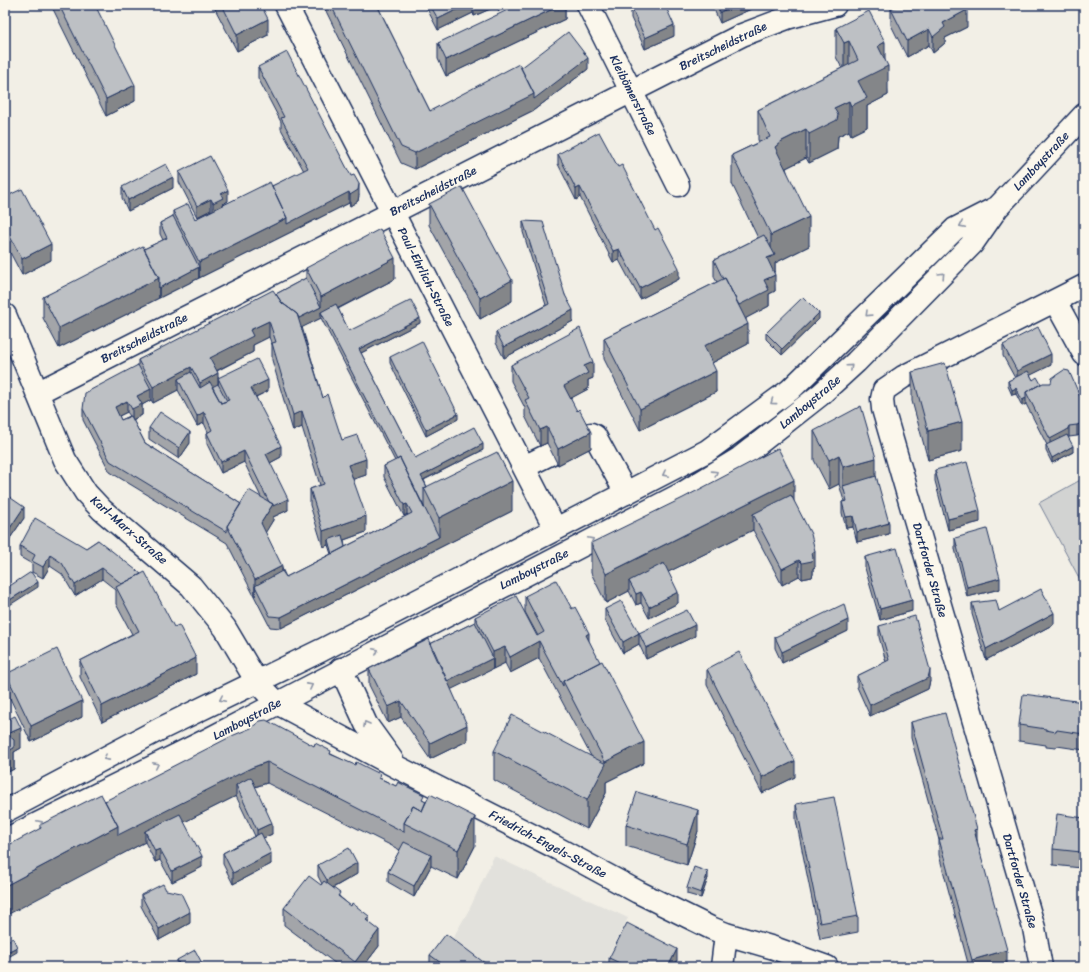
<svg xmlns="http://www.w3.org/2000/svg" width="1089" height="972" viewBox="0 0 1089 972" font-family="Sriracha,sans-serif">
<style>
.built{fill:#e2e1dc}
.green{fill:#d2d3d2;stroke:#768198}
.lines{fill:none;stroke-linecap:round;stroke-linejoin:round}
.minor-casing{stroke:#1b2f5e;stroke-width:25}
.major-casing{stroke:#1b2f5e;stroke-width:25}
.minor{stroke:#fbf7ec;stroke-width:22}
.major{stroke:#fbf7ec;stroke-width:22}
.wall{fill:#a3a5a9;stroke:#1b2f5e;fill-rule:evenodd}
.shaded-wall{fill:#848689;stroke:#1b2f5e}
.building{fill:#bdc0c4;stroke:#1b2f5e}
.oneway{stroke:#8b93a5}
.labels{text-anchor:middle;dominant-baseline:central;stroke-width:3;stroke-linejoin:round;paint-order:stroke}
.street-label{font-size:12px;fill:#1b2f5e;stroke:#fbf7ec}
</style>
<rect width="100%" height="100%" fill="#f2efe6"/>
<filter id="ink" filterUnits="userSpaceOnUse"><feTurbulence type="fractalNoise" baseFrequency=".025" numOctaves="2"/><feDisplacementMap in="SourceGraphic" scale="8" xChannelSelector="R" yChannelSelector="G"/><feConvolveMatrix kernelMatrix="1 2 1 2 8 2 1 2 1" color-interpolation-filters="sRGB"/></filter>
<g filter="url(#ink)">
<path class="built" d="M494 856 628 918 603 967H433L446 950 470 908Z"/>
<path class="green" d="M1084 478V587L1039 503Z"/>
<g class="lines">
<g class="minor-casing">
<path id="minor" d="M286 5 555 528
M588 5 678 185
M1055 301 1084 354
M5 315 65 460 86 493 102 510 191 586 225 628 257 682 277 703 397 767 553 846 638 892 711 928 726 934 774 948 827 967
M37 393 742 35 787 18 835 5
M584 435 591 434 595 436 626 493
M524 467 552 453
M341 669 366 724 392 760
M722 967 726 934
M1041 967 1034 928 883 409 882 399 884 390 903 377 1084 286"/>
</g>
<g class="major-casing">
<path id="major" d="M5 811 160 729 322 650 707 451 790 390 955 229 996 208
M5 840 209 739 683 493 740 458 820 395 856 362 972 244 997 208 1084 115"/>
</g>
<use href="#minor" class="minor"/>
<use href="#major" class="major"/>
</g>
<path class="wall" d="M51 5H95L135 101 106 116Z
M213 5H261L268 35 237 51Z
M323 5H377L430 111 521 68 588 69 534 110 415 169 401 163Z
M425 5H511L499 11 497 6 474 16 473 13 438 30Z
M565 5V19L446 76 438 59V43Z
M712 5H751V9L720 23Z
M631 7 674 36 645 49 631 18Z
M891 9 967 27 945 38V43L933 53 929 45 907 57 891 25Z
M836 28 885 61 888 95 867 106V127L851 135 849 131 838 136 837 149 809 163 806 158 786 168 809 246 775 263V271H774L775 291 769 294V306L746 318 748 344 712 363 716 392 640 430 604 359V338L717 282 714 277V260L758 238 732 184V155L759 142 758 140V110L842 68 836 57Z
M258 67 359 195 358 201 350 206 349 203 59 348 43 318V297L144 249 163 240 160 234V223L173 216V211L195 219 212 211 211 210 197 217 179 182V172L228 201 223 204V205L272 186 304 171 281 129V122L258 78Z
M558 154 618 167 679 279 640 299 619 260 613 262 580 197 576 200 558 164Z
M122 187 173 188 128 211 122 198Z
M5 197 51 260 22 275 5 243Z
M429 204 512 301 480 319 429 225Z
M523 221 565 295 573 321 504 358 496 343V332L546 305 523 232Z
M306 268 395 279 338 309 349 331 420 323 361 353 415 458 483 450 424 480 427 487 512 511 281 628 270 627 227 543 110 472 83 420V409L138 365V360L276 294 306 278ZM321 318 395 461 384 466V477L404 516 407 514 408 515 345 547 344 540 366 532 353 479 366 475 342 440 323 398 302 327ZM269 337 272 345V360L293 431 302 427 320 485 310 489V505L323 547 328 545 331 554 286 577 265 532 273 520V517L288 510 270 463 281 457 256 397 268 391 218 378V384L217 371 253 352V345ZM178 390 197 426 204 423 208 432 207 433V444L221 473 244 462 261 497 241 504 145 443 133 420 142 415V405L151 400 153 403ZM127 412 130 416 121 420 119 416Z
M819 319 782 355 766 339V333Z
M1003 345 1051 365 1030 375 1033 380 1041 384 1079 394 1084 404V433L1077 436 1069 437 1068 438 1073 452 1052 463 1046 451V445H1047L1026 404 1022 406 1016 394 1012 395 1008 386V381L1015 378 1003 356Z
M390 357 458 419 426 436 390 363Z
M511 365 593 378 588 380V389L570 398 591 448 558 465 547 443 540 446 525 416V408L511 381Z
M912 372 962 451 928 460 912 401Z
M149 428 190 443 179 459 149 439Z
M814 431 876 476 889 534 857 542 853 527 846 528 842 513V502L844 501 839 484 829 489 814 460Z
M935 470 980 522 948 530 935 481Z
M5 494 24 518 6 544 5 543Z
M794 502 815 567 813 568V574L812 577 802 579 799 576 782 585 753 530 668 572 678 603 649 618 641 603 636 605 629 591 606 603 591 573V543Z
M955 538 1000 589 967 597 955 549Z
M98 540 196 674 102 722 80 677V661L132 634 116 604V590L102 579 75 596 62 574 50 566 43 578 32 572V564L20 557V546L86 548Z
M865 557 912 611 880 620 865 568Z
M525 596 589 641 644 763 606 782V793L587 829 494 780V751L591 756 539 658 510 673 505 663 451 689 467 741 430 759 401 717 388 723 369 685V669L430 644 475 622V617L537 636H538L525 612Z
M972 603 999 611 1054 624 986 660 972 614Z
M605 609 639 633 695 636 646 659 639 644 623 653 605 620Z
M879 626 930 681 928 689 870 716 857 687V676L886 662 879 637Z
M848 631 782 663 775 648V637Z
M707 669 795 777 762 793 707 685Z
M6 674 82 717 31 742 6 690Z
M1084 702V750L1057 746 1056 748 1046 747V745L1019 741V725Z
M5 722 21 748 14 752V769L6 773H5Z
M911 722 977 840 1007 966 1004 967H969L939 855V840L911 738Z
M314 746 331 754 424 800 475 846 458 879 431 866 414 897 388 882V872L400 850 267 783 255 787 272 834 263 838 271 864 233 884 223 864V853L255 836 236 796 184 822 202 867 172 882 160 860 155 862 145 842 118 856 40 829V825L105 801Z
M796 804 858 916V932L820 939 796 820Z
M1084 818V867L1081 866V868L1053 865V849Z
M626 825 698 831 687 865 626 846Z
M318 865 357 874 333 888 340 897 369 922 379 946 363 967H340L284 925V908L321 885 322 884 318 876Z
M708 878 701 898 687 894V888Z
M141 895 190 923 159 940 141 906Z
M430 955 490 967H430Z
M609 958 677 960 674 967H609Z
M177 960 204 967H177Z"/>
<path class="shaded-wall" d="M466 5H473V13L438 30V19Z
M474 5H497V6L474 16Z
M499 5H511L499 11Z
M561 5H565V19L446 76V60Z
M736 5H751V9L720 23V12Z
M967 10V27L945 38V43L933 53V37L943 23Z
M268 19V35L237 51V35Z
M674 25V36L645 49V38Z
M929 29V45L907 57V41Z
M849 41V70L844 73V43Z
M885 42V67L888 66V95L867 106V127L851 135V106L858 81 878 46Z
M588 58V69L534 110 415 169V153Z
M135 85V101L106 116V99Z
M849 101V131L838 136 837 149 809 163V134L834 108Z
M806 129V158L782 170 775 147 782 141Z
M7 150V166L5 167V151Z
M173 177V188L128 211V200Z
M359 184V195L358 201 350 206V195Z
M580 187V197L576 200V189Z
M228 190V201L223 204V208L213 214V203L221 194Z
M349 192V203L199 278V262L287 218Z
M211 199V210L197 217V206Z
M809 217V246L775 263V271L767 275V258L771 257V235Z
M51 244V260L22 275V259Z
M619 249V260L613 262V251Z
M395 258V279L323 316 321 312V318L297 330V319L321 307V297Z
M199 267V278L159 298V288Z
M679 268V279L640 299V288Z
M775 275V291L769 294V306L737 323V306L764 280Z
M159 278V298L59 348V328Z
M512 280V301L480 319V298Z
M573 310V321L504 358V347Z
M819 313V319L782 355V349Z
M420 318V323L359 354V349Z
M269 321V337L253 345V352L210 374V358L250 330Z
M748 324V344L704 367V346Z
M1051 354V365L1017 382V371Z
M593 362V378L588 380V389L564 402V386L584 366Z
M191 367V383L178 379V390L153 403V387Z
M716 371V392L640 430V409Z
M218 373V389L200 399V383Z
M268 380V391L251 399V388Z
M1016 388V394L1012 395V390Z
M151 389V400L142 405V415L132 420V409L137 396Z
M1026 398V404L1022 406V400Z
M127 401V412L115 418V407Z
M302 411V427L293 431V415Z
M204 412V423L197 426V416Z
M458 414V419L426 436V430Z
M962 422V451L928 460V431Z
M1084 422V433L1077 436V425Z
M1069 426V437L1067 441 1050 450V439Z
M547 427V443L540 446V430Z
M190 432V443L179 459V448Z
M591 432V448L558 465V449Z
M483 444V450L421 481V476Z
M281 446V457L266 465V454Z
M1073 446V452L1052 463V458Z
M244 451V462L221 473V462Z
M839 455V484L829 489V460Z
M876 458V487L843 486V467Z
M366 459V475L348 481V465Z
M794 480V509L753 514V530L634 589 629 581V591L606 603V574Z
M512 481V511L281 628V617L439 537V518Z
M288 499V510L273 517V520L261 540V523L273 504Z
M407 504V514L404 516V505Z
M24 507V518L6 544V534Z
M980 511V522L948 530V519Z
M366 516V532L330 545 328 540V545L323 547V531Z
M853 516V527L846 528V517Z
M889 523V534L857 542V532Z
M815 551V567L813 568V574L812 577 802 579V563L812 553Z
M50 555V566L43 578V567Z
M799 560V576L782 585V569Z
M282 566V582L255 586V596V580Z
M102 568V579L75 596V585Z
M1000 578V589L967 597V587Z
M38 582V587L5 608V603Z
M641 592V603L636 605V594Z
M678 592V603L649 618V607Z
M912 600V611L880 620V609Z
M1054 613V624L986 660V649Z
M848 620V631L782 663V652Z
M695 625V636L646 659V648Z
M589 633V649L586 635Z
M639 633V644L623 653V642Z
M539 641V658L510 673V657Z
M505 647V663L493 669V652Z
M196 658V674L102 722V706Z
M493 658V669L446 692V681Z
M930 670V681L928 689 870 716V705Z
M82 701V717L31 742V726Z
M401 701V717L388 723V707Z
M467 725V741L430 759V743Z
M21 728V748L14 752V769L6 773 7 734Z
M644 742V763L606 782V793L587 829V800L605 764V762Z
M795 761V777L762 793V777Z
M267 762V783L251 788 236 785V796L149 840 145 831V842L5 916V886L118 826 251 768Z
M698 810V831L687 865V844Z
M475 817V846L458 879V850Z
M272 823V834L257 841V830Z
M977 829V845L974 830Z
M160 849V860L155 862V851Z
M271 853V864L233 884V873Z
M431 855V866L414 897V886Z
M202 856V867L172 882V871Z
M357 863V874L327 891V880Z
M708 872V878L701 898V893Z
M190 912V923L159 940V929Z
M369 916V932L366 920Z
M379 930V946L363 967H355V962Z
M17 947V952L5 959V953Z
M677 949V960L674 967H668Z
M1007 950V966L1004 967H972V960Z"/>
<path class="building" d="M59 5H95L135 85 106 99Z
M222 5H261L268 19 237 35Z
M331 5H377L430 111 519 64 534 94 415 153 401 147Z
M430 5H466L438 19Z
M518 5H561L446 60 438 43Z
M635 5H665L674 25 645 38 631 7Z
M717 5H736L720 12Z
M899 5H964L967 10 943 23 945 27 933 37 929 29 907 41 891 9Z
M869 11 885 42 878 46 888 66 858 81 867 98 851 106 849 101 834 108 838 115 837 120 809 134 806 129 782 141 775 147 809 217 771 235 732 155 770 137 758 110 858 60 849 41 844 43 836 28Z
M568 32 588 58 534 99V94L521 68Z
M287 52 351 176 354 175 359 184 358 190 350 195 349 192 287 224V218L272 186 308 168 281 118 284 117 258 67Z
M599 132 618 167 622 165 655 230 658 228 679 268 640 288 619 249 613 251 580 187 576 189 558 154Z
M210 156 228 190 221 194 223 198 213 203 211 199 197 206 179 172Z
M166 164 173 177 128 200 122 187Z
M270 182 287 218 199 262 173 211 188 204 195 219Z
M462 187 512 280 480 298 429 204Z
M22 189 51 244 22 259 5 227V197Z
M173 216 199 267 159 288V278L144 249 167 238 160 223Z
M523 221 543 222 565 295 573 310 504 347 496 332 549 304Z
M380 229 395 258 321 297 306 268Z
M764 235 775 255 767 258 775 275 764 280 769 290 739 305 725 278 723 279 714 260Z
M143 246 159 278 59 328 43 297Z
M306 278 321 307 299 318 297 314 282 303 276 294Z
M725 278 748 324 704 346 716 371 640 409 604 338Z
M273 290 282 303 297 314 323 398 327 394 342 440 357 435 366 459 348 465 366 516 323 531 310 489 324 484 302 411 293 415 272 343 276 342 269 321 250 330 253 336 210 358 218 373 200 383 191 367 153 387 138 360Z
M803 297 819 313 782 349 766 333Z
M411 300 420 318 359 349 415 458 474 427 483 444 421 476 427 487 424 488V508L400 458 397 460 321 312 336 304 349 331Z
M1038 327 1051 354 1017 371 1003 345Z
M580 328 593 362 584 366 588 373 564 386 577 411 579 409 591 432 558 449 547 427 540 430 525 400 529 398 511 365Z
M422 341 458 414 426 430 390 357Z
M257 359 268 380 251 388 281 446 266 454 288 499 273 506V504L269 502 244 451 221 462 207 433 212 430 204 412 197 416 178 379 191 372 200 388 210 382 221 403 229 400 218 378Z
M945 363 962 422 928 431 912 372Z
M138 365 151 389 137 396 142 404 132 409 127 401 115 407 121 420 131 416 145 443 241 504 227 526V532L110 461 83 409 85 393Z
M1064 370 1069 371 1079 394 1084 404V422L1077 425 1069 426 1067 430 1050 439 1026 392 1043 383H1051L1052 378Z
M1028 371 1033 380 1037 377 1041 384 1026 392V398L1022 400 1016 388 1012 390 1008 381Z
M218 384 227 401 221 403 212 387Z
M861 406 876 458 843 467 839 455 829 460 814 431Z
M160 412 190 432 179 448 149 428Z
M1067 435 1073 446 1052 458 1046 445Z
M778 448 794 480 606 574 591 543 683 498Z
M497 452 512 481 439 518 424 488Z
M400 458 439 537 281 617 270 616 255 586 282 571 286 577 412 513 407 504 404 505 384 466Z
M967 462 980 511 948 519 935 470Z
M876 476 889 523 857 532 853 516 846 517 842 502 847 501 843 486Z
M249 490 273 504 261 523 282 566 255 580 227 526Z
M5 494 24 507 6 534 5 533Z
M791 495 811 534 815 551 812 553 813 558 812 561 802 563 799 560 782 569 753 514Z
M35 518 86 548 98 540 141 574 122 584 102 568 75 585 62 563 50 555 43 567 32 561 35 555 20 546Z
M987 529 1000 578 967 587 955 538Z
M342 535 345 547 332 554 328 540Z
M897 548 912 600 880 609 865 557Z
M664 563 678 592 649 607 641 592 636 594 629 581Z
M31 572 38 582 5 603V589Z
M145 572 174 627 179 625 196 658 102 706 80 661 139 631 116 587Z
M556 580 572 609 575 607 589 633 586 635 600 662 563 681V686L539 641 510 657 505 647 493 652 475 617 516 596 537 636 544 632 525 596Z
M1041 589 1054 613 986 649 972 603 996 600 999 611Z
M621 601 639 633 623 642 605 609Z
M844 604 848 620 782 652 775 637Z
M687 610 695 625 646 648 639 633Z
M915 616 930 670 928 678 870 705 857 676 889 660 879 626Z
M475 622 493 658 447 681 430 644Z
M429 639 467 725 430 743 401 701 388 707 369 669Z
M57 649 82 701 31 726 6 674Z
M739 652 795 761 762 777 707 669Z
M602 661 644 742 605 762 563 681Z
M1023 694 1084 702V734L1057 730 1056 732 1046 730V729L1019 725Z
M945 713 977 829 974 830 1007 950 972 960 939 839H943L911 722Z
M512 715 606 764 587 800 494 751Z
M15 716 21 728 7 734 14 740V748L6 752H5V721Z
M266 720 314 746 315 743 331 751 330 754 355 765 356 762 380 774 379 778 396 786 398 782 424 795 422 799 426 801 422 811 413 806 404 823V832L267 762 251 768 118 835V826L105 801 234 735 251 728 260 721Z
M251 777 272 823 257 830 236 785Z
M637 792 698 810 687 844 626 825Z
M101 794 118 826 5 886V847L41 828 40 825Z
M430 794 475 817 458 850 404 823 413 806 422 811Z
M834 797 858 916 820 923 796 804Z
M180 814 202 856 172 871 160 849 155 851 145 831Z
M1057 814 1084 818V851L1081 850V852L1053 849Z
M261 833 271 853 233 873 223 853Z
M404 842 431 855 414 886 388 872Z
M349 848 357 863 327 880 318 865Z
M694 867 708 872 701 893 687 888Z
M309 876 321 885 324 881 340 893 338 896 351 906 352 903 369 916 366 920 379 930 355 962 284 908Z
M163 884 166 890 181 893 190 912 159 929 141 895Z
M627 923 677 949 668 967H628L609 958Z
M446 934 490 967H438L441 963 430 955Z
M13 938 17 947 5 953V942Z
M195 950 204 967H181L177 960Z
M254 963 259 967H250Z"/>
<defs><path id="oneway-chevron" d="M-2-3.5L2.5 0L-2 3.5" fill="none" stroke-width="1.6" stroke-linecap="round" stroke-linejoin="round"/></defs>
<g class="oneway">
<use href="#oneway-chevron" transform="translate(962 225) rotate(154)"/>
<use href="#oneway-chevron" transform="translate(942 275) rotate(-46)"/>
<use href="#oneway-chevron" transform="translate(868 314) rotate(136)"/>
<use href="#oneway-chevron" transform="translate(850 367) rotate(-42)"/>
<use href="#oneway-chevron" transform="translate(773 402) rotate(144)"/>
<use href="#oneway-chevron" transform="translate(715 473) rotate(-32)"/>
<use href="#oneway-chevron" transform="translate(665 474) rotate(153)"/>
<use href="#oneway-chevron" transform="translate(591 540) rotate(-27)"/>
<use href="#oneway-chevron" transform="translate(376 651) rotate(-27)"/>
<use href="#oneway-chevron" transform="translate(310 686) rotate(-28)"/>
<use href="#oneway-chevron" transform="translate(222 699) rotate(154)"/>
<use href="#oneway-chevron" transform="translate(366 724) rotate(-119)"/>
<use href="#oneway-chevron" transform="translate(106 758) rotate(152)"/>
<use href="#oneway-chevron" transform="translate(156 765) rotate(-26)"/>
<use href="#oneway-chevron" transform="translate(40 823) rotate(-26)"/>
</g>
</g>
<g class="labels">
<g class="street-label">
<text transform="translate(723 46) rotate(-26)">Breitscheidstraße</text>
<text transform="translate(633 95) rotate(63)">Kleibömerstraße</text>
<text transform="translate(1041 161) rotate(-47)">Lamboystraße</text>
<text transform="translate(433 191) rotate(-27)">Breitscheidstraße</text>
<text transform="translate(426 277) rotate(63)">Paul-Ehrlich-Straße</text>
<text transform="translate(144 338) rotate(-27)">Breitscheidstraße</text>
<text transform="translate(810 402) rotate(-40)">Lamboystraße</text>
<text transform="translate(129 530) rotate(41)">Karl-Marx-Straße</text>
<text transform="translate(534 569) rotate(-27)">Lamboystraße</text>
<text transform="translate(930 570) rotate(74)">Dartforder Straße</text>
<text transform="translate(247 719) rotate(-28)">Lamboystraße</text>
<text transform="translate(548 844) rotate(28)">Friedrich-Engels-Straße</text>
<text transform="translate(1020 881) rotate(74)">Dartforder Straße</text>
</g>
</g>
<rect width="1089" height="972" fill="none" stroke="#fbf7ec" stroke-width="20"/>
<rect x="10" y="10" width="1069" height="952" fill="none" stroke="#1b2f5e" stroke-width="1.5" filter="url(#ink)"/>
</svg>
